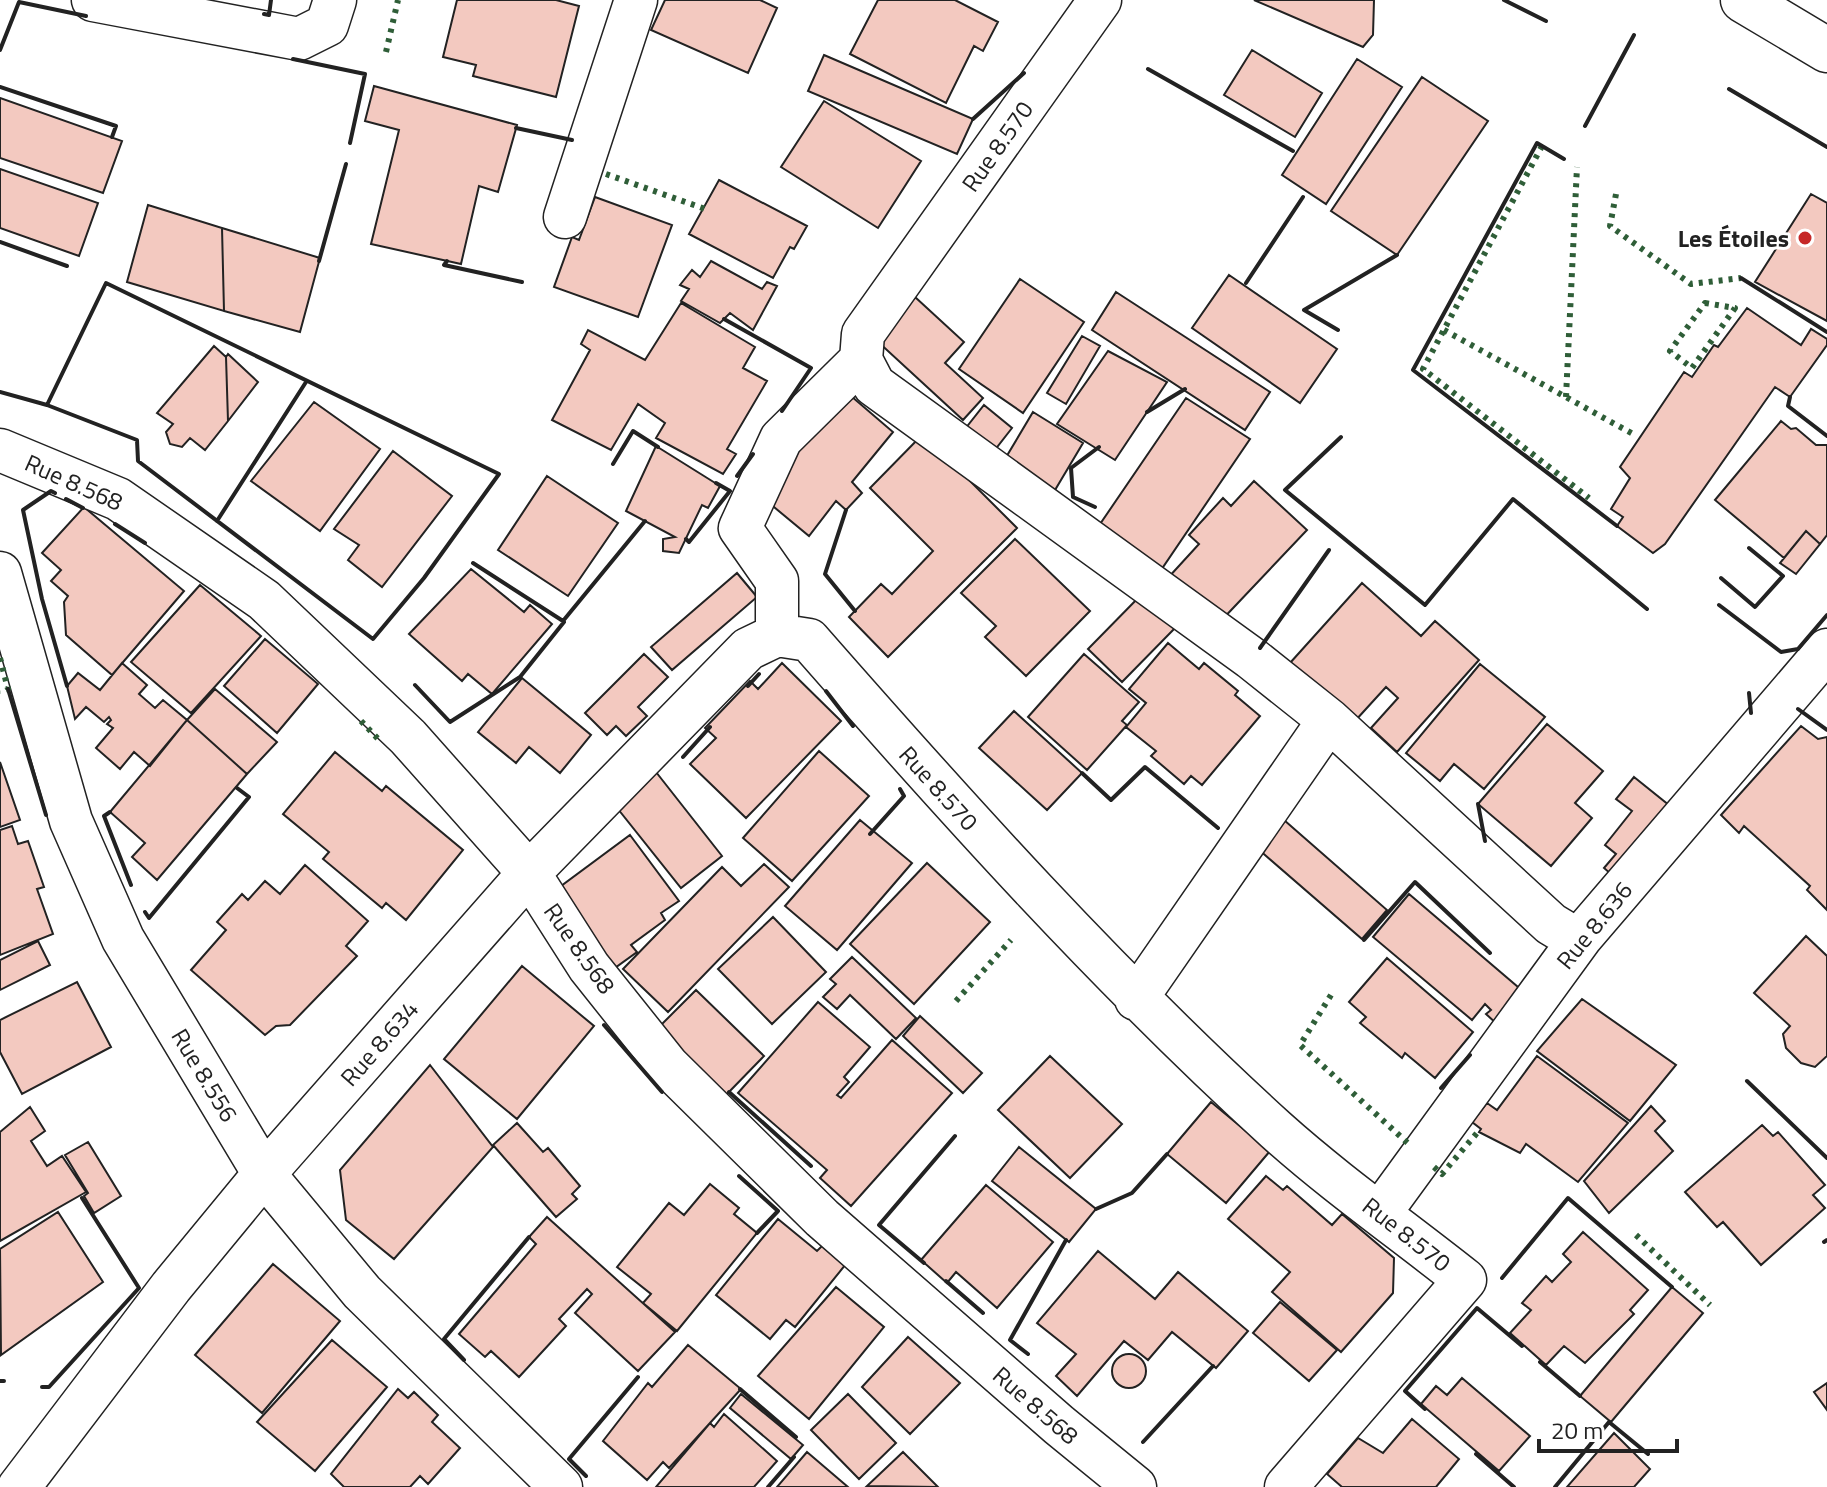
<svg xmlns="http://www.w3.org/2000/svg" width="1827" height="1487" viewBox="0 0 1827 1487" font-family="'Titillium Web',sans-serif">
<style>
.building{fill:#f3c9c0;stroke:#222;stroke-width:2}
.lines{fill:none;stroke-linecap:round;stroke-linejoin:round}
.street-casing{stroke:#222;stroke-width:45}
.secondary-casing{stroke:#222;stroke-width:47}
.street{stroke:#fff;stroke-width:42}
.secondary{stroke:#fff;stroke-width:44}
.hedge{stroke:#2f5e38;stroke-width:6;stroke-dasharray:4 6;stroke-linecap:butt}
.wall{stroke:#222;stroke-width:4}
.poi-dot{fill:#c62828;stroke:#fff;stroke-width:3}
.labels{text-anchor:middle;dominant-baseline:central;stroke-width:6;stroke-linejoin:round;paint-order:stroke}
.street-label{font-size:24px;fill:#222;stroke:#fff}
.poi-label{font-size:24px;font-weight:bold;fill:#222;stroke:#fff;text-anchor:end}
</style>
<rect width="100%" height="100%" fill="#fff"/>
<path class="building" d="M457 0H556L579 6 556 97 473 76 476 65 443 57Z
M665 0H760L777 8 748 73 651 30Z
M878 0H955L998 22 983 51 974 46 946 103 850 54Z
M1254 0H1374L1373 35 1363 47Z
M1252 50 1322 93 1295 137 1224 95Z
M824 55 973 119 957 154 808 91Z
M1357 59 1402 87 1326 204 1282 175Z
M1422 77 1488 121 1397 255 1331 211Z
M374 86 517 125 498 192 479 186 461 264 371 244 399 130 365 121Z
M0 98 122 141 103 193 0 158Z
M824 101 921 161 878 228 781 167Z
M0 169 98 203 79 256 0 228Z
M719 180 807 226 794 249 790 247 773 278 689 234Z
M1811 194 1827 203V321L1755 282Z
M595 197 672 225 638 317 554 287 572 237 579 240Z
M148 205 222 228 224 311 127 282Z
M222 228 320 258 300 332 224 311Z
M711 261 762 289 767 282 777 286 753 330 730 313 720 323 681 301 689 289 680 285 692 270 700 277Z
M1229 275 1337 349 1300 403 1192 328Z
M1020 279 1084 322 1023 413 959 369Z
M1116 292 1270 392 1245 430 1092 330Z
M915 297 964 342 945 363 983 398 963 420 876 340Z
M681 303 755 347 743 368 767 381 727 449 736 454 723 474 656 438 665 423 638 404 611 450 552 420 590 350 581 344 588 330 645 360Z
M1747 308 1801 345 1811 329 1827 339V345L1790 397 1775 387 1665 544 1653 553 1617 526 1623 517 1611 509 1630 478 1620 467 1684 372 1692 377 1714 345 1718 347Z
M1082 336 1100 346 1066 404 1047 393Z
M214 346 226 357 228 421 205 450 190 438 182 447 170 444 166 432 173 424 157 413Z
M1108 351 1167 382 1115 460 1057 424Z
M228 354 258 382 228 421 226 357Z
M844 390 893 432 852 482 862 493 846 510 836 501 809 536 757 493Z
M1186 398 1250 439 1159 573 1096 530Z
M314 402 380 449 320 531 251 481Z
M984 405 1012 428 994 451 965 429Z
M1033 412 1083 443 1055 490 1005 459Z
M1781 421 1791 429 1796 428 1816 445H1827V535L1820 544 1806 531 1784 558 1715 500Z
M923 434 1017 528 888 657 849 617 881 584 892 594 933 551 870 488Z
M656 446 720 486 708 508 702 505 679 553 663 551V539L675 537 626 511Z
M393 451 452 496 382 587 348 560 359 545 334 529Z
M547 476 618 523 568 596 498 550Z
M1254 481 1307 530 1217 625 1167 579 1199 544 1189 535 1223 498 1231 506Z
M84 507 184 591 112 675 66 635 64 602 68 596 51 581 61 570 42 553Z
M1806 531 1820 544 1796 574 1780 563Z
M1015 539 1090 611 1026 676 985 637 996 626 961 593Z
M471 569 524 612 530 605 552 624 492 694 468 674 462 681 409 634Z
M737 573 757 597 672 670 651 647Z
M1362 583 1421 636 1435 621 1479 660 1397 752 1371 728 1398 698 1386 687 1355 721 1290 663Z
M200 585 261 636 191 713 131 662Z
M1143 593 1177 626 1122 682 1088 649Z
M265 639 318 684 277 733 224 686Z
M1168 643 1199 669 1204 663 1238 691 1235 695 1260 716 1202 785 1191 776 1184 784 1151 756 1156 751 1126 727 1146 703 1129 689Z
M644 654 668 677 638 707 647 716 626 736 616 726 607 735 585 713Z
M1084 654 1139 702 1122 721 1127 725 1087 770 1028 717Z
M122 663 147 685 139 694 155 708 163 700 187 720 150 766 134 752 120 769 96 748 113 728 107 724 111 720 109 717 104 722 86 707 75 719 67 686 78 673 100 690Z
M782 663 841 721 746 818 690 764 716 738 705 728 750 681 758 689Z
M1480 664 1545 717 1484 789 1454 764 1440 781 1406 753Z
M522 678 591 735 560 773 529 747 516 763 478 732Z
M215 689 277 742 247 774 187 720Z
M1014 711 1082 773 1047 810 979 748Z
M187 720 247 774 157 880 132 857 145 843 110 812Z
M1547 724 1603 771 1575 803 1592 818 1551 866 1478 804Z
M1801 726 1818 739 1827 737V910L1807 890 1810 886 1744 826 1739 833 1721 815Z
M819 751 869 796 792 881 743 838Z
M335 752 382 791 386 786 463 850 406 920 386 903 382 908 323 859 329 852 283 814Z
M0 762 20 820 0 827Z
M656 772 722 856 681 888 614 804Z
M1634 777 1675 810 1619 881 1604 868 1616 854 1605 845 1632 811 1616 799Z
M860 820 912 863 837 950 785 906Z
M1284 820 1387 910 1362 939 1258 849Z
M12 826 18 844 28 841 44 887 37 889 53 934 0 955V830Z
M630 835 679 901 661 913 665 920 631 945 637 952 612 970 553 892Z
M927 863 990 922 914 1004 850 944Z
M764 864 789 887 668 1012 623 969 722 867 741 886Z
M305 865 368 921 346 946 357 956 290 1025 276 1026 265 1035 191 970 226 930 217 922 242 894 248 900 265 881 280 894Z
M1409 894 1525 993 1498 1025 1486 1014 1491 1010 1485 1004 1472 1020 1373 937Z
M773 917 826 972 772 1024 718 969Z
M1806 936 1827 956V1056L1815 1067 1801 1063 1786 1048 1783 1034 1790 1026 1754 993Z
M38 941 50 965 0 990V960Z
M852 957 916 1018 896 1039 850 995 837 1009 823 997 836 984 830 979Z
M1387 958 1473 1032 1435 1078 1405 1053 1402 1058 1360 1023 1366 1017 1349 1002Z
M522 966 594 1026 517 1119 444 1059Z
M77 982 111 1047 22 1094 0 1052V1020Z
M696 990 764 1056 726 1095 657 1029Z
M1582 999 1676 1065 1630 1121 1537 1051Z
M818 1002 870 1047 844 1077 849 1082 837 1095 841 1098 892 1040 952 1093 851 1206 820 1178 827 1170 738 1093Z
M920 1016 982 1073 963 1093 903 1036Z
M1050 1056 1122 1124 1070 1178 998 1110Z
M1537 1056 1628 1123 1578 1182 1526 1144 1520 1153 1479 1132 1481 1129 1472 1122 1487 1103 1497 1110Z
M430 1065 493 1147 394 1259 346 1220 340 1170Z
M1211 1102 1270 1151 1226 1203 1167 1154Z
M1651 1106 1665 1121 1655 1131 1673 1151 1609 1213 1584 1181Z
M30 1107 45 1131 31 1141 47 1166 62 1156 86 1192 0 1241V1132Z
M517 1123 543 1152 548 1148 580 1186 572 1194 577 1199 556 1217 493 1145Z
M1762 1125 1773 1136 1778 1132 1825 1185 1813 1195 1825 1208 1761 1265 1723 1222 1717 1227 1685 1192Z
M88 1142 121 1196 94 1213 84 1196 88 1193 65 1155Z
M1019 1147 1096 1209 1069 1242 992 1181Z
M1266 1176 1283 1190 1287 1186 1332 1225 1342 1214 1394 1258 1393 1293 1341 1352 1272 1292 1290 1272 1228 1219Z
M710 1184 739 1208 734 1214 757 1233 677 1331 643 1303 651 1294 617 1267 669 1203 684 1215Z
M986 1185 1053 1242 997 1308 956 1272 947 1283 921 1260Z
M58 1212 103 1282 1 1355 0 1249Z
M547 1217 675 1332 638 1371 575 1313 592 1294 587 1289 559 1319 566 1326 519 1377 491 1351 485 1357 459 1334 536 1244 529 1237Z
M778 1219 817 1251 823 1245 846 1264 795 1327 786 1320 770 1339 716 1295Z
M1583 1232 1648 1290 1630 1310 1634 1314 1585 1363 1564 1346 1546 1365 1510 1333 1531 1310 1522 1303 1546 1276 1552 1282 1571 1262 1563 1254Z
M1098 1251 1155 1299 1178 1272 1248 1331 1216 1368 1172 1332 1148 1360 1124 1341 1077 1396 1056 1376 1076 1354 1037 1323Z
M273 1264 340 1321 262 1413 195 1355Z
M836 1287 884 1327 809 1419 758 1376Z
M1672 1287 1703 1313 1611 1422 1580 1396Z
M1280 1302 1337 1350 1309 1381 1253 1333Z
M908 1337 960 1383 910 1434 862 1387Z
M332 1340 387 1387 315 1471 257 1422Z
M688 1345 741 1389 669 1468 663 1462 647 1480 603 1441 648 1383 652 1387Z
M1112 1371a17 17 0 1 1 34 0a17 17 0 1 1-34 0Z
M1462 1378 1530 1436 1499 1471 1421 1404 1436 1386 1447 1395Z
M1827 1383V1410L1814 1392Z
M398 1389 408 1398 414 1392 438 1415 432 1422 460 1448 428 1484 420 1476 410 1487H344L331 1474Z
M741 1394 803 1445 791 1459 730 1408Z
M848 1394 896 1443 859 1479 811 1430Z
M724 1414 777 1461 754 1487H656L710 1423 714 1427Z
M1412 1419 1459 1459 1436 1487H1342L1327 1474 1358 1438 1383 1453Z
M1614 1433 1650 1469 1634 1487H1567Z
M807 1452 848 1487H777Z
M903 1452 938 1487 867 1486Z"/>
<g class="lines">
<g class="street-casing">
<path id="street" d="M93 0 299 39 327 25 335 0
M1100 0 863 334 861 360 781 439 740 528 777 581V635L809 640C958 810 1108 977 1276 1130 1335 1183 1402 1230 1465 1280L1286 1487
M565 217 636 0
M861 360 874 385 1251 658 1329 720 1551 924 1571 936H1582
M0 450 118 499 264 600 408 737 529 873 589 967 668 1066 822 1218 1059 1425 1135 1487
M0 573 71 821 123 939 264 1174 362 1292 561 1487
M1136 999 1329 720
M1380 1213 1582 936 1827 650
M19 1487 171 1287 264 1174 529 873 748 649 777 635"/>
</g>
<g class="secondary-casing">
<path id="secondary" d="M1743 0 1827 50"/>
</g>
<use href="#street" class="street"/>
<use href="#secondary" class="secondary"/>
<path class="hedge" d="M386 52 398 0
M1542 146 1423 369 1589 498
M606 174 708 210
M1616 194 1610 226 1691 284 1741 278
M1705 303 1735 308 1692 368 1670 351Z
M1444 330 1633 434
M1566 397 1577 167
M0 658 8 689 0 691
M361 721 381 742
M1331 995 1300 1045 1411 1146
M956 1001 1011 940
M1434 1167 1442 1174 1477 1133
M1636 1235 1710 1305"/>
<path class="wall" d="M1504 0 1546 21
M264 14 269 15 271 0
M0 50 19 2 86 16
M293 59 365 74 350 143
M1148 69 1293 151
M0 87 116 126 112 137
M1729 89 1827 147
M973 119 1024 73
M1585 126 1634 35
M516 128 572 140
M1564 159 1537 143 1413 370 1617 526
M0 242 67 266
M319 261 346 164
M447 261 444 265 522 282
M1741 278 1827 332
M1246 283 1303 197
M724 319 811 368 782 411
M1338 330 1304 310 1397 255
M0 392 47 405 137 440 138 461 373 639 424 578 499 474 106 283 47 405
M1790 397 1788 406 1827 436
M1147 412 1185 389
M1341 437 1285 490 1425 605 1513 499 1647 609
M613 464 633 431 658 447
M737 476 753 454
M55 493 51 491 23 510 42 599 67 686
M66 499 83 508
M1095 507 1073 497 1071 468 1099 447
M846 510 825 574 855 611
M217 521 306 382
M115 524 145 543
M686 539 689 542 730 491 716 483
M473 563 563 621 645 521
M1721 578 1755 607 1783 576 1749 548
M1719 605 1781 652 1798 649 1827 615
M1260 648 1329 550
M415 685 450 722 520 677 564 622
M748 686 759 674
M8 689 46 815
M826 691 853 726
M1749 693 1751 713
M1798 709 1827 730
M683 757 710 727
M1082 773 1111 800 1145 767 1218 828
M1478 804 1485 841
M110 812 104 816 131 885
M870 834 904 796 900 789
M145 912 149 918 249 797 237 788
M1364 940 1415 882 1490 953
M604 1025 662 1092
M1747 1081 1827 1158
M1441 1088 1470 1055
M729 1092 811 1166
M739 1176 778 1211 757 1233
M1096 1209 1132 1193 1167 1154
M1824 1242 1827 1240
M924 1263 879 1225 955 1136
M1502 1278 1568 1198 1672 1287
M946 1281 983 1313
M1028 1354 1010 1340 1066 1240
M464 1360 444 1339 529 1237
M1540 1362 1580 1396
M0 1381H4
M42 1387H49L139 1288 82 1198
M740 1389 796 1437
M1425 1409 1405 1391 1477 1308 1522 1346
M1143 1442 1213 1366
M1476 1454 1514 1487
M586 1476 569 1459 638 1377
M768 1487 794 1457
M1555 1487 1609 1422 1648 1454 1643 1450"/>
</g>
<circle class="poi-dot" cx="1805" cy="238" r="8"/>
<g class="labels">
<g class="street-label">
<text transform="translate(997 146) rotate(-55)">Rue 8.570</text>
<text transform="translate(74 482) rotate(24)">Rue 8.568</text>
<text transform="translate(939 788) rotate(48)">Rue 8.570</text>
<text transform="translate(1594 925) rotate(-51)">Rue 8.636</text>
<text transform="translate(580 948) rotate(55)">Rue 8.568</text>
<text transform="translate(379 1043) rotate(-49)">Rue 8.634</text>
<text transform="translate(205 1075) rotate(59)">Rue 8.556</text>
<text transform="translate(1407 1234) rotate(38)">Rue 8.570</text>
<text transform="translate(1036 1405) rotate(41)">Rue 8.568</text>
</g>
<g class="poi-label">
<text x="1789" y="238">Les Étoiles</text>
</g>
</g>
<path d="M1539 1439v12h138v-12" fill="none" stroke="#222222" stroke-width="4"/>
<text x="1551" y="1439" font-size="24" fill="#222222" stroke="#ffffff" stroke-width="6" paint-order="stroke">20 m</text>
</svg>
